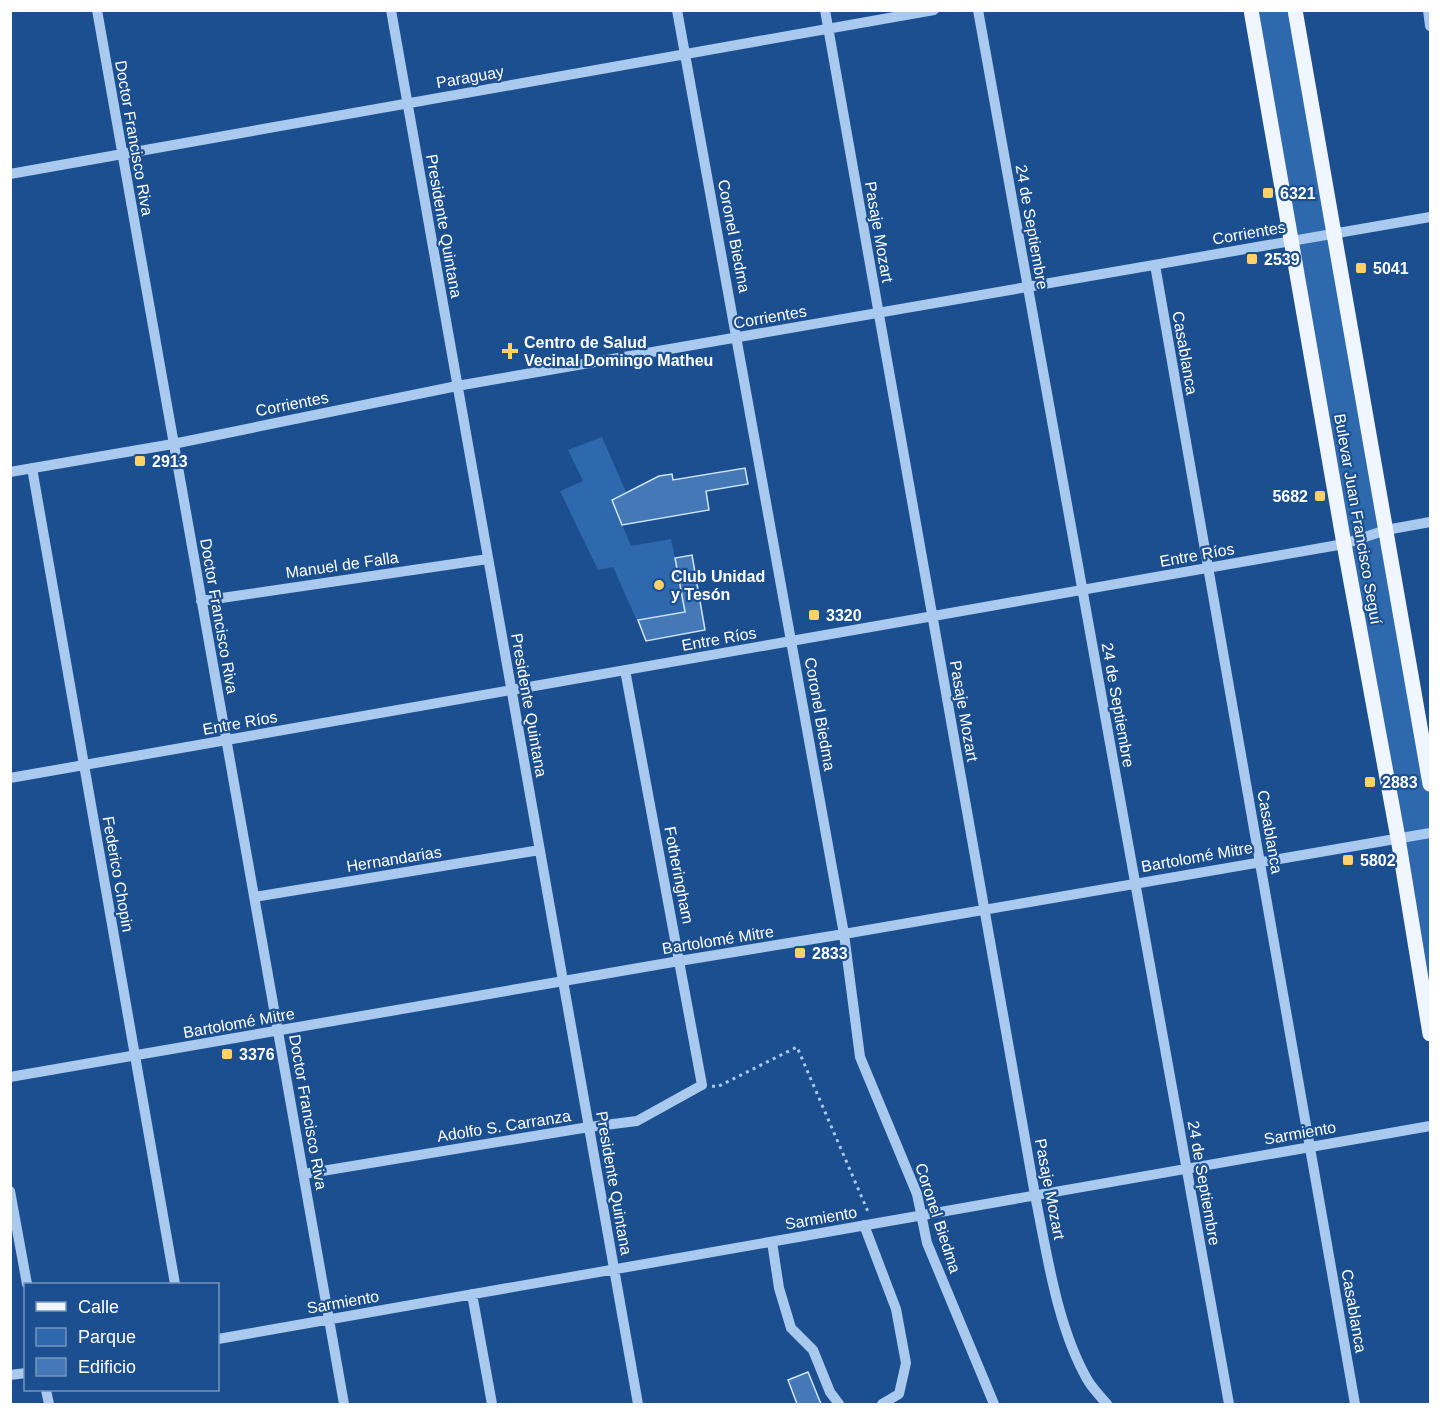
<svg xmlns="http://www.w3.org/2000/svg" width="1441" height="1415" viewBox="0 0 1441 1415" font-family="Arial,sans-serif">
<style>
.green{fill:#2e69ad}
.building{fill:#4478b7;stroke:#cfe3fa;stroke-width:1.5}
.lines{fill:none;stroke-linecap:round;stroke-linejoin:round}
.path{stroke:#a9c9ee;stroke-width:3;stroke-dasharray:3 4.5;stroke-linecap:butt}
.minor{stroke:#a9c9ee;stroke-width:10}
.major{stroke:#f0f6ff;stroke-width:15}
.poi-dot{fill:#ffd166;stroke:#1b4f8f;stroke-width:2}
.labels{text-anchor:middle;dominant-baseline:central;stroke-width:4.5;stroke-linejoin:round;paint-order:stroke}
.street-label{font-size:16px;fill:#fff;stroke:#1b4f8f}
.poi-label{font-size:16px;font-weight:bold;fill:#fff;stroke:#1b4f8f;text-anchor:start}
</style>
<rect width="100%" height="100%" fill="#1b4f8f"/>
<path class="green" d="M1251 11H1295L1430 784V1034Z
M602 437 626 492 612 500 631 546 671 539 675 558 692 555 705 630 646 641 613 567 598 570 560 491 583 481 568 450Z"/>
<path class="building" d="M745 468 748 484 706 491 709 510 622 525 612 500 659 476 672 474 673 480Z
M692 555 705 630 646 641 638 620 685 612 675 558Z
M808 1372 821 1404H797L788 1380Z"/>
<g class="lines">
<path class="path" d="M712 1086 717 1087 797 1047 869 1214"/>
<path class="minor" d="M97 10 344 1404
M391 10 638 1404
M677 10 844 934 860 1057 917 1194 927 1243 994 1404
M825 10 1035 1195C1047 1254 1057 1326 1087 1379 1092 1388 1100 1396 1107 1404
M978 10 1229 1404
M1428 10 1430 26
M10 174 934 10
M1155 265 1355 1404
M32 468 175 1284
M10 472 173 444 457 386 1430 217
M201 601 488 559
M10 778 1344 544 1386 530 1430 522
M254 897 540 850
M10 1077 679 961 844 934 1430 833
M304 1174 589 1127 637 1121 702 1085 625 670
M10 1191 27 1284
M864 1225 896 1309 906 1363 899 1394 882 1404
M772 1242 779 1288 791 1328 813 1350 830 1392 839 1404
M472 1294 492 1404
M218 1339 1430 1126
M10 1375 26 1373
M46 1390 49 1404"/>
<path class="major" d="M1251 10 1344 544 1398 838 1430 1034
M1295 10 1430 784"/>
</g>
<g class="poi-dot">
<rect x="1262" y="187" width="12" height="12" rx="3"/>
<rect x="1246" y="253" width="12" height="12" rx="3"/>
<rect x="1355" y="262" width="12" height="12" rx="3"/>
<path d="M507 342h6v6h6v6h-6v6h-6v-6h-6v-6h6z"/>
<rect x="134" y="455" width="12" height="12" rx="3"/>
<rect x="1314" y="490" width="12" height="12" rx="3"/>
<circle cx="659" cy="585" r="6"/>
<rect x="808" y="609" width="12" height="12" rx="3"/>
<rect x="1364" y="776" width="12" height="12" rx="3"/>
<rect x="1342" y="854" width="12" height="12" rx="3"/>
<rect x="794" y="947" width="12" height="12" rx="3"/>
<rect x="221" y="1048" width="12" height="12" rx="3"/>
</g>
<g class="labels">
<g class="street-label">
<text transform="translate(470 77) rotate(-10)">Paraguay</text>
<text transform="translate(134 138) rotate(80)">Doctor Francisco Riva</text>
<text transform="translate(444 226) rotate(80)">Presidente Quintana</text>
<text transform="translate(1032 227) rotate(80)">24 de Septiembre</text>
<text transform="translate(879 232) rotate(80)">Pasaje Mozart</text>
<text transform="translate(1249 233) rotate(-10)">Corrientes</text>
<text transform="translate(734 236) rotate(79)">Coronel Biedma</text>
<text transform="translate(770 317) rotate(-10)">Corrientes</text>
<text transform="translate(1185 353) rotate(80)">Casablanca</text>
<text transform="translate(292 404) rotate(-11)">Corrientes</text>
<text transform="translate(1358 519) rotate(80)">Bulevar Juan Francisco Seguí</text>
<text transform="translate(1197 555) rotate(-10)">Entre Ríos</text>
<text transform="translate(342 565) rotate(-8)">Manuel de Falla</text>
<text transform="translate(219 616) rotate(80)">Doctor Francisco Riva</text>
<text transform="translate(719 639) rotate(-10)">Entre Ríos</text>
<text transform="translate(529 705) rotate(80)">Presidente Quintana</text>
<text transform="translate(1118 705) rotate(80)">24 de Septiembre</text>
<text transform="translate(964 711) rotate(80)">Pasaje Mozart</text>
<text transform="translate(820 714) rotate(80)">Coronel Biedma</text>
<text transform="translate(240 723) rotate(-10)">Entre Ríos</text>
<text transform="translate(1270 832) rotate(80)">Casablanca</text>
<text transform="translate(1197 857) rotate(-10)">Bartolomé Mitre</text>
<text transform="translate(394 859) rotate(-9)">Hernandarias</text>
<text transform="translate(118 874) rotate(80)">Federico Chopin</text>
<text transform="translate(679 875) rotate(79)">Fotheringham</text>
<text transform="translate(718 940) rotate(-9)">Bartolomé Mitre</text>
<text transform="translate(239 1023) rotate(-10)">Bartolomé Mitre</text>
<text transform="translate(308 1112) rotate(80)">Doctor Francisco Riva</text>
<text transform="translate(504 1126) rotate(-9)">Adolfo S. Carranza</text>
<text transform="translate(1300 1133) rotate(-10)">Sarmiento</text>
<text transform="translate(614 1183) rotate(80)">Presidente Quintana</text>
<text transform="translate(1204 1183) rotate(80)">24 de Septiembre</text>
<text transform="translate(1050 1189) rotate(79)">Pasaje Mozart</text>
<text transform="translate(821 1218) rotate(-10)">Sarmiento</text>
<text transform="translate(938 1218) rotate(72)">Coronel Biedma</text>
<text transform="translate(343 1302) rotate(-10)">Sarmiento</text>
<text transform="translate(1354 1311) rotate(80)">Casablanca</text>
</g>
<g class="poi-label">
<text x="1280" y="193">6321</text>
<text x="1264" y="259">2539</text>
<text x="1373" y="268">5041</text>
<text x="524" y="342">Centro de Salud<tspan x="524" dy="18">Vecinal Domingo Matheu</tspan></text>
<text x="152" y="461">2913</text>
<text x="1308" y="496" text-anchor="end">5682</text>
<text x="671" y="576">Club Unidad<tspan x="671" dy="18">y Tesón</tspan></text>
<text x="826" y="615">3320</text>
<text x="1382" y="782">2883</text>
<text x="1360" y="860">5802</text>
<text x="812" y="953">2833</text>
<text x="239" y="1054">3376</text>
</g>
</g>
<rect width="1441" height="1415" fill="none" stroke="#ffffff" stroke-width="24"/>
<rect x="24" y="1283" width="195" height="108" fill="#1b4f8f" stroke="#7695bc" stroke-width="1.5"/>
<rect x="36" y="1302" width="30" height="9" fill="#f0f6ff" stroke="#7695bc" stroke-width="1.5"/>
<text x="78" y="1313" font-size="18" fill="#ffffff">Calle</text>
<rect x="36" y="1328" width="30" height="18" fill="#2e69ad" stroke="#7695bc" stroke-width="1.5"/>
<text x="78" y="1343" font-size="18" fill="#ffffff">Parque</text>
<rect x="36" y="1358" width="30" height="18" fill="#4478b7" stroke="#7695bc" stroke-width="1.5"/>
<text x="78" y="1373" font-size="18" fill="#ffffff">Edificio</text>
</svg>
